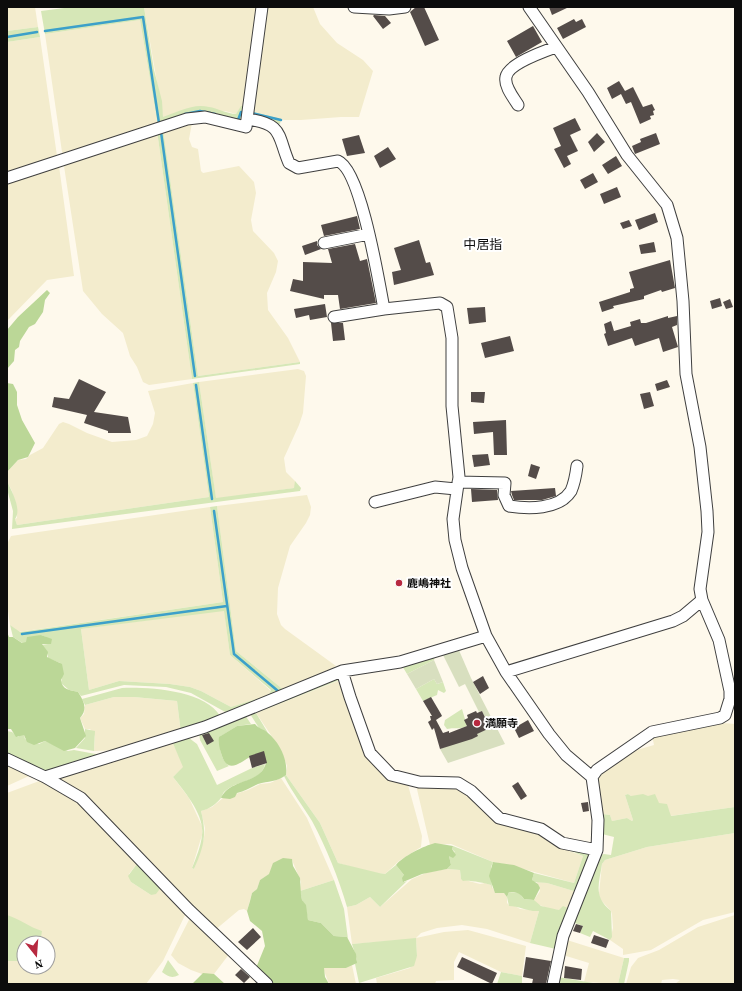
<svg xmlns="http://www.w3.org/2000/svg" width="742" height="991" viewBox="0 0 742 991" font-family="'Source Serif 4','Noto Sans JP',serif">
<style>
.farmland{fill:#f3eccd;fill-rule:evenodd}
.green{fill:#d6e7b7;fill-rule:evenodd}
.forest{fill:#bbd797}
.cemetery{fill:#d8dfbf}
.lines{fill:none;stroke-linecap:round;stroke-linejoin:round}
.stream{stroke:#3ca0c9;stroke-width:2.5}
.building{fill:#544c49}
.minor-casing{stroke:#3f3f3f;stroke-width:13}
.minor{stroke:#fff;stroke-width:11}
.poi-dot{fill:#b72940;stroke:#fff;stroke-width:1.5}
.labels{text-anchor:middle;dominant-baseline:central;stroke-width:4;stroke-linejoin:round;paint-order:stroke}
.poi-label{font-size:11px;font-weight:bold;fill:#0c0c0c;stroke:#fff;text-anchor:start}
.quarter-label{font-size:13px;fill:#0c0c0c;stroke:#fff}
</style>
<rect width="100%" height="100%" fill="#fef9ec"/>
<path class="farmland" d="M7 7H35L38 27 7 31Z
M144 7H259L245 106 241 107 236 114 225 111 163 117Z
M268 7H313L320 24 337 43 363 60 373 71 359 117H341L301 120H284L254 112Z
M140 20 158 126 64 155 62 152 45 34Z
M40 37 57 156 7 175V42Z
M192 123 189 139 192 147 198 149 201 171 203 173 239 166 254 182 256 193 251 220 253 231 274 253 278 261 276 272 267 293 268 310 288 338 300 362 198 376 163 129Z
M157 131 192 379 149 385 143 382 137 367 130 356 123 333 102 314 83 291 64 166V162Z
M59 166 74 276 47 280 7 321V181Z
M298 369 304 371 306 376 303 413 299 425 284 458 286 472 295 481V486L294 488 216 499 199 382Z
M193 383 209 497 17 525 15 519 17 518V510L12 491 7 481V472L18 460 26 459 30 455 43 448 59 424 63 422 69 424 87 433 112 442 136 440 147 436 153 424 155 413 148 391Z
M307 495 311 507 310 515 306 523 290 546 278 588 277 614 281 625 285 629 336 666 331 670 285 691 236 651 217 506Z
M210 507 223 602 18 632 10 625 7 604V544L11 536Z
M224 610 230 655 271 691 269 695 231 707 201 691 190 687 170 684 119 681 89 690 81 629Z
M338 681 340 686 342 685 366 751 408 785 422 836 421 847 399 861 385 874 369 872 338 863 320 823 286 775 287 766 281 750 256 713Z
M114 697H134L177 701 181 733 118 750 94 751 95 736 90 729H85L80 718 84 714 85 705Z
M723 723 735 724V807L670 816 669 810 664 804H660L648 796H631L628 794 625 795 633 820 632 821 627 818 612 821 610 815 601 814 596 782 602 773 630 752 654 745 652 735Z
M172 741 184 767 173 777 189 798 202 826V835L192 868 194 869 196 864 204 838 205 828 201 811 212 807 223 798 248 790 260 784 270 783 281 778 307 818 334 880 300 891 301 882 292 860 260 880 257 889 252 893 247 911 244 909 239 910 215 930 55 777Z
M7 761 30 774 29 776 7 786Z
M42 780 79 803 139 861 129 874 131 882 151 895 162 886 187 911 163 961 146 984H7V793ZM24 943H48V967H24Z
M452 784 479 803 531 828 564 849 583 856 574 883 509 865 493 862 451 844 430 845 416 785Z
M735 833V912L703 920 651 950 623 955V949L610 940 613 928 612 914 611 911 600 899 599 894 602 864 605 860 647 847Z
M447 869 460 870 461 879 480 884 485 883 491 885 495 892 504 893 507 897V903L510 906H515L520 909 539 911 530 943 487 929 462 925 437 928 421 933 416 938 444 932 468 930 526 946 522 976 501 972 459 952 454 962V980L436 981 435 984H377L376 978 410 968 417 956 416 939 352 944 347 907 356 905 370 897 380 907 412 879 428 872Z
M537 882 547 883 577 892 570 909 559 910 549 909 535 903 534 900 540 891Z
M735 915V984H675L680 980 673 979 662 980 661 984H626L631 967 638 958 659 950 698 927Z
M191 916 230 953 214 974H202L191 970 178 963 171 955Z
M567 940 624 958 618 984 584 982 589 963 563 955Z
M352 965 356 984H329L323 968H346Z"/>
<path class="green" d="M72 7H144L154 70 162 101 163 117C178 112 193 103 209 107 217 108 228 114 236 114L241 106H245L243 122 216 116 158 126 140 20 45 34 41 11Z
M264 7H268L254 112 281 119 280 124 252 118Z
M38 27 40 37 7 42V31Z
M163 129 198 376 300 362V364L192 379 157 131Z
M199 382 216 498 294 488 295 481 301 488 300 491 12 529 13 511 7 489 8 483C12 492 22 510 15 519L17 525 209 497 193 383Z
M217 506 236 651 285 691 227 713 191 693 166 687 124 685 81 696 78 692 69 690 61 683 62 678 60 663 48 658V655L41 645 48 644 46 637 41 635 24 644 13 637 10 625 20 632 223 602 210 507ZM224 611 230 655 271 690 269 695 231 707 201 691 190 687 170 684 119 681 89 690 81 629Z
M435 656 434 660 407 674 401 664Z
M338 676 342 679 256 713 268 733 259 728 250 714Z
M434 679 437 684 443 682 446 691 444 693 438 690 437 695 423 701 416 689Z
M122 688C148 687 205 690 220 716L181 733 177 701 134 697H114L85 705 82 699Z
M462 709 467 726C459 730 454 727 447 729L444 725 445 720Z
M245 715 251 724 237 726 221 736C219 747 220 758 229 766L217 771 200 740 199 732Z
M85 729 95 731 94 751 76 748 85 738Z
M7 731 12 732 18 737 21 734 24 735 25 739 39 744 45 741 68 751 74 750 101 755 45 773 7 756Z
M189 738 197 744 217 785 252 768 265 764C261 783 236 779 224 792 222 794 223 796 221 798 216 804 210 809 201 811 207 834 204 847 194 869L192 868C196 858 201 846 202 835 205 815 184 791 173 777L183 767 172 741Z
M286 775 320 823 338 863 379 873 385 874 396 865 404 875V882L407 881 380 907 370 897 356 905 347 907C339 879 326 847 312 821 303 806 292 792 284 776Z
M628 794 631 796 643 794 648 796 655 794 659 803 667 804 671 816 735 807V833L647 847 605 860 602 864C599 884 593 896 611 911L612 937 610 940 593 931 590 937 580 933 583 926 572 922 599 856 604 854 611 855 614 837 602 834V814L610 815 612 821 627 818 632 821 633 820 625 795Z
M557 845 592 852 577 892 547 883 533 882 532 880 534 873 574 883 583 856Z
M453 846 493 862 491 867 492 889 491 885C484 883 470 880 463 881L461 879 460 870 447 869 451 865 449 856 455 852 452 849Z
M139 861 162 886 156 894 151 895 131 882 128 876Z
M334 880 344 909 348 939 347 937 334 936 321 923 308 920 305 905 302 900 300 891Z
M509 892 519 893 524 899 534 900 541 906 559 910 563 906 570 909 556 949 530 943 539 911C528 912 519 906 509 906L507 897Z
M7 915C20 919 29 927 42 931L40 943H24V961H7Z
M416 938 417 956 414 966 359 983 355 964 357 960 352 944Z
M624 958H629V961L624 984H618Z
M168 960 179 975C171 979 168 976 162 972Z
M501 972 522 976V984H497Z
M558 977 599 984H556Z"/>
<path class="forest" d="M47 290 50 293 45 300 43 312 35 324 29 327 20 341 19 347 15 350 14 361 7 369V330L18 317Z
M7 383 13 384 17 392V405L22 420 35 443 28 457 18 460 7 472Z
M7 632 9 637H13L22 643 26 642 27 637 41 635 52 639 51 644H42L48 652 47 657 62 664 64 674 61 680C62 690 70 690 78 692 84 701 88 709 80 718L86 736 75 748 64 751 45 741 34 745 27 742 24 735 16 737 11 729H7Z
M255 724C259 729 264 729 268 733 280 743 288 760 286 775 277 782 268 781 258 784 251 787 245 791 237 793L235 797 230 799 221 798C230 778 260 785 266 763L259 754C246 754 230 779 222 756 220 750 218 743 219 737L237 726Z
M435 843 453 846 452 849 456 855 453 858 449 856 451 865 447 869 422 874 403 882 402 878 404 875 396 865C403 856 424 846 435 843Z
M283 858 292 859 293 866 300 878 301 895 302 900 306 905 308 920 321 923 334 936 347 937 356 954 357 963 346 968H324L325 977 329 984H264L256 968 265 946 262 931 250 921 247 911 250 901 252 893 257 889 260 880 269 874 273 863Z
M493 862 514 865 534 873 532 880 538 884 540 888 534 900 524 899C520 893 517 892 509 892L507 897 504 893H495L489 876Z
M203 973 214 974 225 984H192Z"/>
<path class="cemetery" d="M458 648 471 678 505 744 448 763 440 749 490 728 482 711 479 712 465 684 459 687 443 655Z
M434 660 443 682 437 684 434 679 416 689 407 674Z"/>
<g class="lines">
<path class="stream" d="M45 31 143 17 159 123 161 122
M7 37 37 32
M252 113 281 120
M185 114 200 111 215 114
M236 120H238L241 112
M161 132 195 376
M196 385 212 499
M214 511 234 654 278 691
M22 634 227 606"/>
</g>
<path class="building" d="M416 7H424L439 40 425 46 410 12Z
M549 7H569L552 15Z
M374 15 385 16 391 23 383 29 373 16Z
M574 19 576 22 582 19 586 27 563 39 557 28Z
M533 26 542 42 516 57 507 41Z
M619 81 625 91 633 87 643 107 652 104 655 110 653 111 654 115 650 116 651 119 640 124 631 102 626 104 621 94 612 99 607 88Z
M575 118 581 130 570 135 578 151 567 156 571 164 564 168 554 149 561 146 553 128Z
M597 133 605 142 594 152 588 142Z
M656 133 660 144 635 154 632 146 641 142 640 139Z
M359 135 365 153 347 156 342 139Z
M388 147 396 159 380 168 374 156Z
M616 156 622 166 608 174 602 165Z
M593 173 598 182 585 189 580 180Z
M617 187 621 197 604 204 600 194Z
M655 213 658 222 639 230 635 220Z
M357 216 360 229 324 236 321 225Z
M629 220 632 226 623 229 620 223Z
M419 240 426 263 430 262 434 275 394 285 392 272 401 270 394 248Z
M317 241V245L321 249 305 255 302 246Z
M654 242 656 252 641 254 639 245Z
M355 244 360 261 367 259 376 303 340 309 338 295H324V299L290 291 293 279 303 281V262L332 263 328 249Z
M670 260 675 288 662 292 661 290 644 296V299L613 306 614 308 602 312 599 302 630 292V289L634 288 629 272Z
M720 298 722 306 712 309 710 301Z
M730 299 733 307 726 309 723 302Z
M325 304 327 317 310 320 309 315 296 318 294 309Z
M485 307 486 322 469 324 467 308Z
M668 316V318L677 316V325L672 327 678 347 663 352 659 338 635 346 632 338 608 346 604 334 606 333 604 324 611 321 614 331 631 326 630 322 640 319 641 323H646Z
M331 323H343L345 340 333 341Z
M510 336 514 351 485 358 481 343Z
M79 379 106 392 94 412 128 417 131 433H108V431L84 423 87 415 52 407 54 397 69 399Z
M667 380 670 387 657 391 655 384Z
M471 392H485L484 403 471 402Z
M650 392 654 406 644 409 640 394Z
M506 420 507 455H494L493 432 474 434 473 422Z
M488 454 490 465 474 467 472 455Z
M531 464 540 467 536 479 528 476Z
M555 488 556 496 542 500H514L512 495 511 491Z
M471 489 497 490 498 500 472 502Z
M395 583a4 4 0 1 1 8 0a4 4 0 1 1-8 0Z
M483 676 489 688 480 694 473 682Z
M431 697 441 714 442 716 436 720 443 733 449 731V733L467 726 464 720 468 718 467 715 476 711 477 713 482 711 490 728 477 734 478 736 472 739 440 749 434 728 432 730 428 722 431 720 430 716H432L423 701Z
M528 720 534 731 519 738 514 728Z
M209 733 214 741 207 745 202 735Z
M264 751 267 763 252 768 249 756Z
M518 782 527 796 521 800 512 786Z
M588 802 589 811 583 812 581 803Z
M576 924 583 926 580 933 573 931Z
M253 928 261 937 247 950 238 942Z
M594 935 609 940 606 948 591 943Z
M462 957 497 973 492 984 457 967Z
M526 957 551 961 546 984H532L533 979 523 977Z
M565 966 582 969 581 980 564 978Z
M241 969 250 977 244 983 235 975Z"/>
<g class="lines">
<g class="minor-casing">
<path id="minor" d="M354 7 389 9 405 7
M529 7 588 92 627 155 667 205 677 238 683 301 686 374 700 447 707 511 708 532 700 589 702 600 719 640 730 691V699L725 715 720 718 652 732 597 770 592 777
M518 105C513 97 504 86 506 77 508 64 545 51 556 47
M247 119 262 7
M7 178 187 119 205 117 246 127 247 119C284 124 277 135 289 163L298 168 338 161C361 170 379 283 384 309L440 303 447 307 452 338V406L459 477 453 519 455 540 462 568 486 636 506 672 549 734 566 755 592 777 598 820 597 850 563 936 553 984
M324 243 369 234
M334 317 384 309
M458 482 505 483 504 495 509 506C528 509 559 510 571 491 574 484 576 474 577 466
M375 502 435 487 456 489
M342 671 350 697 370 753 391 775 419 782 458 783 471 791 499 818 541 829 562 843 597 850
M506 672 673 621 683 616 702 600
M7 759 45 777 81 798 189 910 267 984
M45 777 205 727 342 671 400 662 486 636"/>
</g>
<use href="#minor" class="minor"/>
</g>
<g class="poi-dot">
<circle cx="399" cy="583" r="4"/>
<circle cx="477" cy="723" r="4"/>
</g>
<g class="labels">
<g class="poi-label">
<text x="407" y="583">鹿嶋神社</text>
<text x="485" y="723">満願寺</text>
</g>
<g class="quarter-label">
<text x="483" y="244">中居指</text>
</g>
</g>
<rect width="742" height="991" fill="none" stroke="#0c0c0c" stroke-width="16"/>
<g transform="translate(36 955) rotate(163)"><circle r="19" fill="#ffffff" stroke="#9e9e9e"/>
<path d="M0-3L7 15L0 10L-7 15Z" fill="#b72940"/>
<text y="-6" font-size="11" font-weight="bold" text-anchor="middle" fill="#0c0c0c">N</text>
</g>
</svg>
